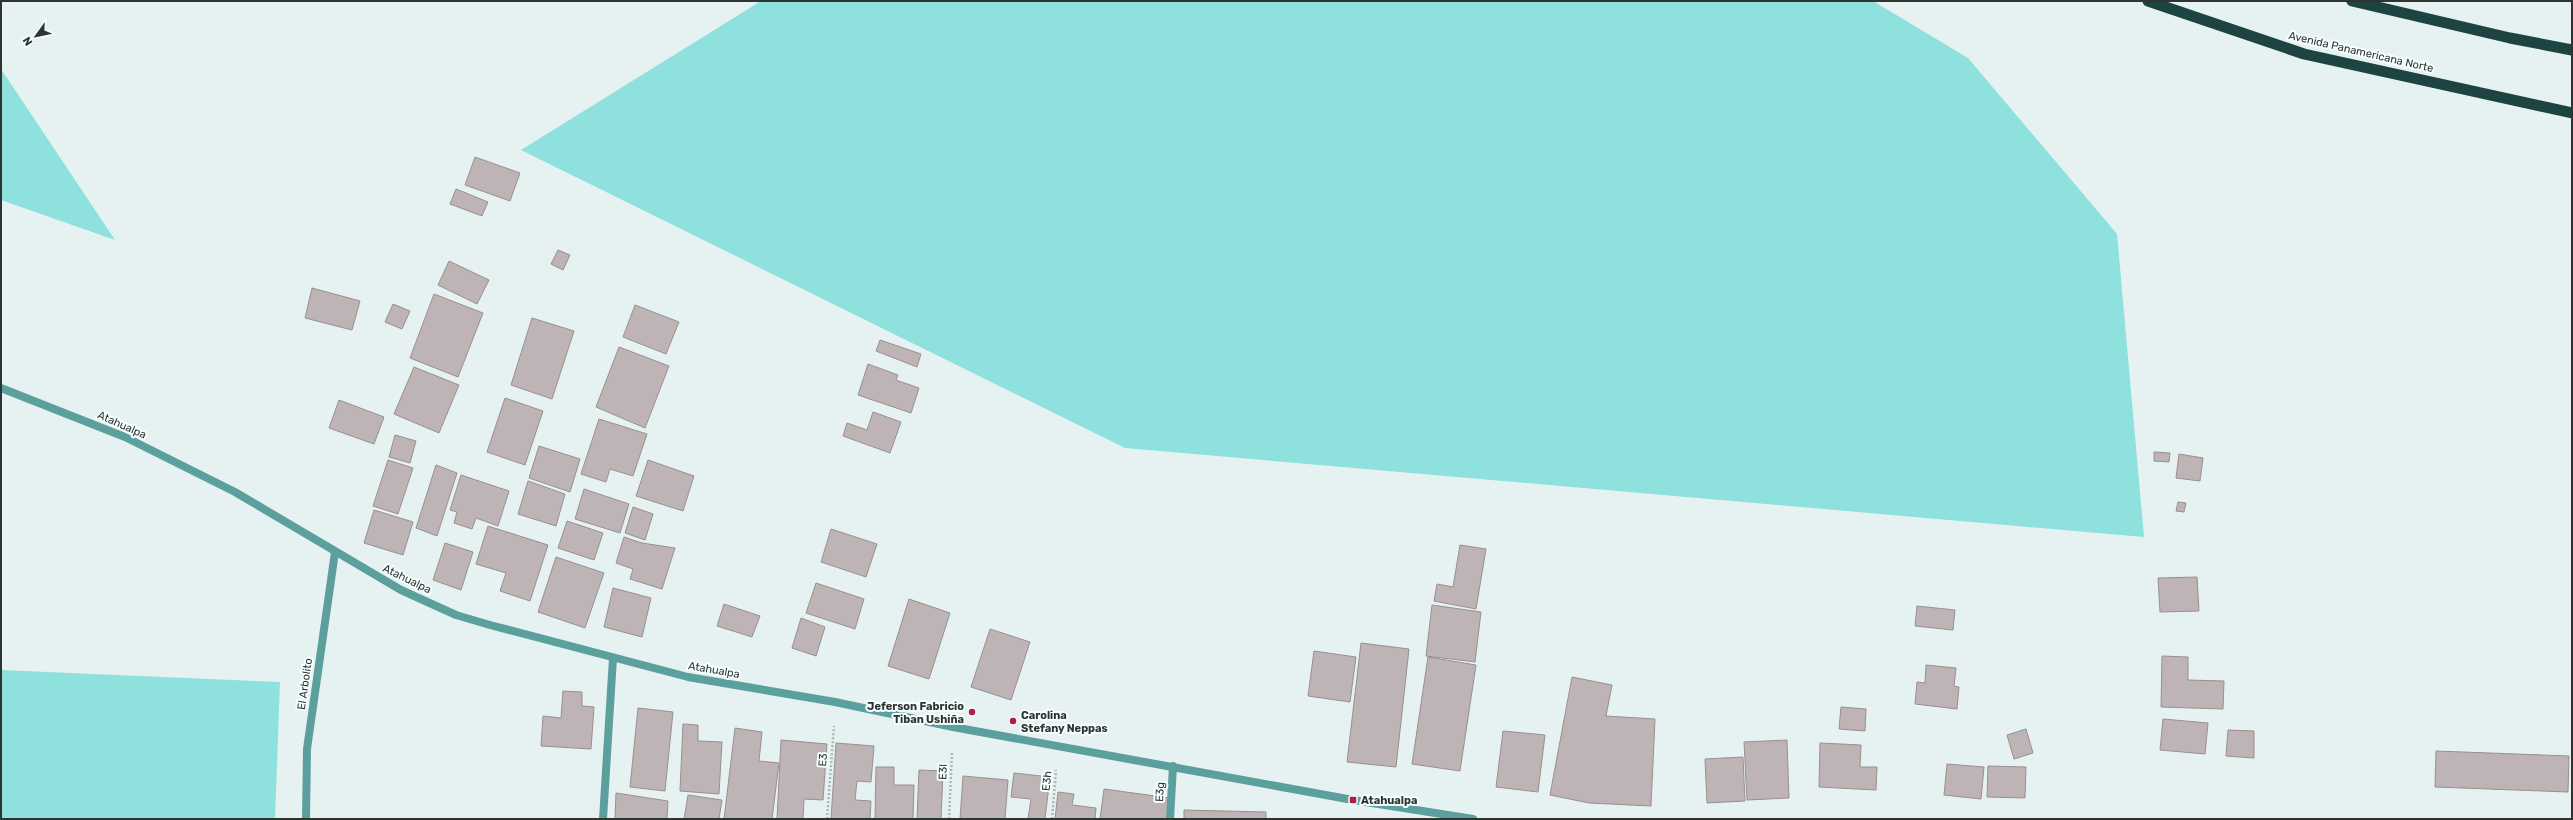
<svg xmlns="http://www.w3.org/2000/svg" width="2573" height="820" viewBox="0 0 2573 820" font-family="Rubik,sans-serif">
<style>
.green{fill:#8fe1de}
.building{fill:#beb4b5;stroke:#998f90}
.lines{fill:none;stroke-linecap:round;stroke-linejoin:round}
.path{stroke:#aeb7b7;stroke-width:2.5;stroke-dasharray:2 2;stroke-linecap:butt}
.minor{stroke:#5ca09e;stroke-width:8}
.tertiary{stroke:#5ca09e;stroke-width:8}
.trunk{stroke:#1e4442;stroke-width:11}
.poi-dot{fill:#af1c47;stroke:#f4fffe;stroke-width:1.5}
.labels{text-anchor:middle;dominant-baseline:central;stroke-width:4;stroke-linejoin:round;paint-order:stroke}
.street-label{font-size:11px;fill:#2f3433;stroke:#f4fffe}
.poi-label{font-size:11px;font-weight:bold;fill:#2f3433;stroke:#f4fffe;text-anchor:start}
</style>
<rect width="100%" height="100%" fill="#e6f1f1"/>
<path class="green" d="M761 1H1873L1968 58 2117 234 2144 537 1125 448 521 150Z
M1 69 115 240 1 200Z
M1 670 280 682 275 819H1Z"/>
<path class="building" d="M475 157 520 173 510 201 465 185Z
M456 189 488 202 482 216 450 204Z
M558 250 570 255 563 270 551 264Z
M449 261 489 280 477 304 438 285Z
M312 288 360 301 352 330 305 318Z
M434 294 483 313 458 377 410 358Z
M393 304 410 311 402 329 385 322Z
M635 305 679 322 666 354 623 337Z
M532 318 574 331 552 399 511 385Z
M880 340 921 354 917 367 876 351Z
M619 347 669 366 645 428 596 407Z
M868 364 898 375 896 380 919 388 911 413 858 395Z
M414 367 459 385 439 433 394 414Z
M505 398 543 411 525 465 487 452Z
M339 400 384 417 374 444 329 428Z
M873 412 901 422 890 453 843 436 847 423 867 430Z
M599 419 647 434 633 476 610 469 606 482 581 474Z
M395 435 416 441 410 463 389 457Z
M539 446 580 459 570 492 529 478Z
M2154 452 2170 453 2169 462 2154 461Z
M2179 454 2203 458 2200 481 2176 478Z
M388 460 413 468 398 514 373 506Z
M648 460 694 476 683 511 636 496Z
M436 465 457 473 437 536 416 528Z
M461 475 509 491 498 526 476 518 472 529 454 523 457 512 450 510Z
M528 481 565 494 556 526 518 514Z
M584 489 629 504 620 533 575 519Z
M2178 502 2186 503 2184 512 2176 511Z
M633 507 653 514 645 540 625 533Z
M374 510 413 522 403 555 364 543Z
M567 521 603 533 594 560 558 548Z
M488 526 548 545 530 601 500 591 506 573 476 564Z
M831 529 877 544 866 577 821 562Z
M624 537 642 543 675 548 662 589 630 579 633 569 616 563Z
M445 543 473 552 461 590 433 580Z
M1460 545 1486 549 1476 609 1434 601 1437 584 1453 587Z
M556 557 604 573 585 628 538 612Z
M2197 577 2199 611 2160 612 2158 578Z
M816 583 864 599 855 629 806 613Z
M613 588 651 598 642 637 604 627Z
M909 599 950 613 929 679 888 666Z
M724 604 760 616 752 637 717 626Z
M1432 605 1481 612 1475 662 1426 656Z
M1917 606 1955 610 1953 630 1915 626Z
M801 618 825 627 816 656 792 648Z
M990 629 1030 642 1011 700 971 687Z
M1361 643 1409 649 1396 767 1347 762Z
M1314 651 1356 657 1350 702 1308 696Z
M2162 656 2188 657V680L2224 681 2223 709 2161 707Z
M1428 657 1476 665 1460 771 1412 764Z
M1926 665 1956 668 1954 686 1959 687 1957 709 1915 704 1917 682 1925 683Z
M1572 677 1612 685 1606 716 1655 719 1651 806 1589 803 1550 795Z
M563 691 582 692V706L594 707 591 749 541 746 543 716 561 718Z
M1841 707 1866 709 1865 731 1839 729Z
M638 708 673 712 665 791 630 787Z
M2163 719 2208 723 2205 754 2160 750Z
M683 724 698 725V741L722 742 719 794 680 791Z
M735 728 762 732 759 761 779 763 772 819H724Z
M2026 729 2033 753 2014 759 2007 735Z
M2228 730 2254 731V758L2226 756Z
M1503 731 1545 735 1538 792 1496 787Z
M781 740 827 744 823 800 804 799 803 819H777Z
M1787 740 1789 798 1747 800 1744 742Z
M836 743 874 746 871 782 857 781 855 800 871 801 870 819H831Z
M1820 743 1861 745 1860 767H1877L1876 790 1819 787Z
M2436 751 2569 756 2568 792 2435 787Z
M1743 757 1745 801 1707 803 1705 759Z
M1947 764 1984 767 1981 799 1944 795Z
M1988 766 2026 767 2025 798 1987 797Z
M876 767H894V785H914L913 819H875Z
M919 770 943 771 941 819H917Z
M1014 773 1050 777 1045 819H1028L1031 799 1011 797Z
M963 776 1008 780 1005 819H960Z
M1104 789 1170 798 1167 819H1100Z
M1058 792 1074 794 1072 805 1096 808 1095 819H1055Z
M616 793 668 801 667 819H615Z
M688 795 722 800 719 819H684Z
M1184 810 1266 812V819H1184Z"/>
<g class="lines">
<path class="path" d="M827 819 834 726
M949 819 952 752
M1052 819 1056 770"/>
<path class="minor" d="M306 819 307 749 335 552
M603 819 613 658
M1170 819 1173 766"/>
<path class="tertiary" d="M1 388 125 437 235 492 401 590 456 615 490 625 688 677 835 702 953 727 1353 800 1473 819"/>
<path class="trunk" d="M2148 1 2304 54 2572 113
M2352 1 2510 38 2572 50"/>
</g>
<g class="poi-dot">
<circle cx="972" cy="712" r="4"/>
<circle cx="1013" cy="721" r="4"/>
<rect x="1349" y="796" width="8" height="8" rx="2"/>
</g>
<g class="labels">
<g class="street-label">
<text transform="translate(2361 52) rotate(13)">Avenida Panamericana Norte</text>
<text transform="translate(122 425) rotate(24)">Atahualpa</text>
<text transform="translate(407 579) rotate(26)">Atahualpa</text>
<text transform="translate(714 670) rotate(10)">Atahualpa</text>
<text transform="translate(305 684) rotate(-82)">El Arbolito</text>
<text transform="translate(823 760) rotate(-86)">E3</text>
<text transform="translate(943 772) rotate(-88)">E3l</text>
<text transform="translate(1047 781) rotate(-85)">E3h</text>
<text transform="translate(1160 792) rotate(-87)">E3g</text>
</g>
<g class="poi-label">
<text x="964" y="706" text-anchor="end">Jeferson Fabricio<tspan x="964" dy="13">Tiban Ushiña</tspan></text>
<text x="1021" y="715">Carolina<tspan x="1021" dy="13">Stefany Neppas</tspan></text>
<text x="1361" y="800">Atahualpa</text>
</g>
</g>
<rect width="2573" height="820" fill="none" stroke="#2f3433" stroke-width="4"/>
<g transform="translate(36 36) rotate(237)" stroke="#f4fffe" stroke-width="3" paint-order="stroke">
<path d="M0-3L7 15L0 10L-7 15Z" fill="#2f3433"/>
<text y="-6" font-size="11" font-weight="bold" text-anchor="middle" fill="#2f3433">N</text>
</g>
</svg>
